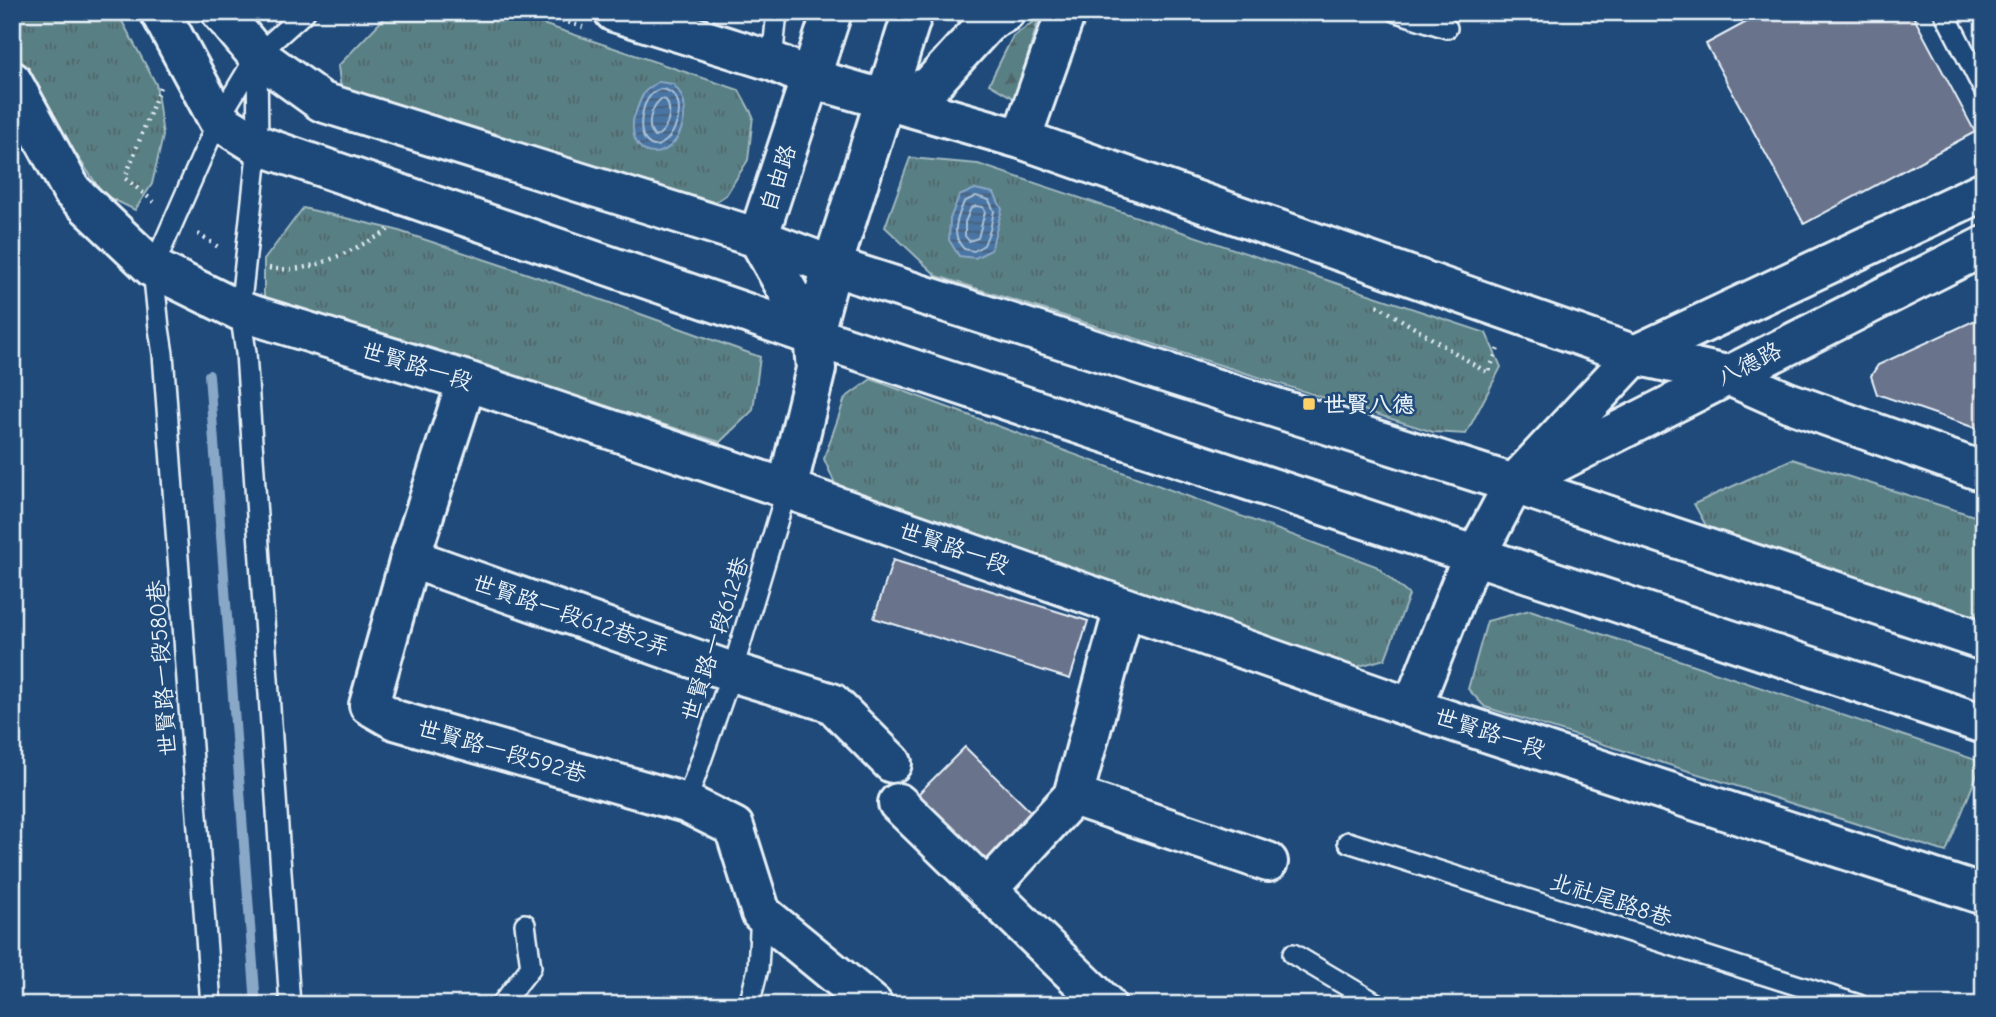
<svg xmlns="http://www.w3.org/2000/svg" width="1996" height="1017" viewBox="0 0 1996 1017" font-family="'Comic Neue','LXGW WenKai TC',sans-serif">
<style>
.grass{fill:url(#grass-tufts);stroke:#a0b8be;stroke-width:2}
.forest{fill:url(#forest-firs);stroke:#a0b8be;stroke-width:2}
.water{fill:url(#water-rules);stroke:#89a7c6;stroke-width:2}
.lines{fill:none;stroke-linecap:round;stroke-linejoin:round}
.shore{stroke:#a8bfd6;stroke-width:2}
.stream{stroke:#89a7c6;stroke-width:10}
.building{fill:#6b738c;stroke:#e8f1f8;stroke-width:2}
.lane-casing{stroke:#e8f1f8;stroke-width:24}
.street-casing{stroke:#e8f1f8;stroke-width:44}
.secondary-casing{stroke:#e8f1f8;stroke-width:44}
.path{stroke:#e8f1f8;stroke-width:4.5;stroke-dasharray:2 5;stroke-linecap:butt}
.lane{stroke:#1f4a7a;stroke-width:19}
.street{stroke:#1f4a7a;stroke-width:38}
.secondary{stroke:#1f4a7a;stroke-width:38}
.poi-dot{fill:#ffd166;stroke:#1f4a7a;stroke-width:2.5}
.labels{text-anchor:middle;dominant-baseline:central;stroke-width:5;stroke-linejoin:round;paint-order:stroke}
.street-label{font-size:23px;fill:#e8f1f8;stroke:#1f4a7a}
.poi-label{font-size:23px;font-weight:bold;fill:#e8f1f8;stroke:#1f4a7a;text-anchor:start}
</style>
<defs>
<pattern id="grass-tufts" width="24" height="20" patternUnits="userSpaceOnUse" patternTransform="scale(1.75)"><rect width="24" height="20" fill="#597f84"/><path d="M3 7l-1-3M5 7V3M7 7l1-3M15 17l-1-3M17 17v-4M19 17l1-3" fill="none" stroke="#50666a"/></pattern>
<pattern id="forest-firs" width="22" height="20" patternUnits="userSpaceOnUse" patternTransform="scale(1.75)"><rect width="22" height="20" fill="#597f84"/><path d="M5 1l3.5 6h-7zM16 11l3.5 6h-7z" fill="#50666a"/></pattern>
<pattern id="water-rules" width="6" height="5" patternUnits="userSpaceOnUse" patternTransform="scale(1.75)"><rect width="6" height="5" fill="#4975a4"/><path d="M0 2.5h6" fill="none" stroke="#485e77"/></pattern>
</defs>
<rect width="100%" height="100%" fill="#1f4a7a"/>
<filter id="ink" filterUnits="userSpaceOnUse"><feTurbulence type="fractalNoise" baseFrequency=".0143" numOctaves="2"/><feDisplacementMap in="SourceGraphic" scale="14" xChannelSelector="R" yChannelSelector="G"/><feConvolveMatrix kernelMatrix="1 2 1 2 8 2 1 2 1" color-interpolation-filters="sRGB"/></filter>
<g filter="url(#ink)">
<path class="grass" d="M12 12H117L156 84 163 136 152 184 135 210 104 195 45 109 12 49Z
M390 12H507L739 90 753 116 748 160 726 195 703 210 341 89 338 66Z
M910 158 978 164 1486 333 1501 367 1466 434 1433 432 937 276 885 227Z
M303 208 396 230 546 280 760 357 753 410 720 442 459 361 264 305V260Z
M871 379 1376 566 1409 595 1385 659 1349 669 840 495 824 459 845 398Z
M1792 459 1984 519V619L1709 531 1694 504Z
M1530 610 1982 762 1946 852 1485 707 1468 689 1487 621Z"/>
<path class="forest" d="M1039 18 1015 99 989 84 1013 36Z"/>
<path class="water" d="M658 82 673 84C684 96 687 106 683 123 674 163 630 163 633 122 633 117 637 111 638 106 644 91 644 91 658 82Z
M975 189 994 193 1002 209 991 250 975 258 959 256 949 240 950 219 959 196Z"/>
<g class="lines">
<path class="shore" d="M661 89C700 94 666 165 646 141 637 130 642 104 651 95 653 92 658 90 661 89Z
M661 99 666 100C673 112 668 131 655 137 645 127 651 107 661 99Z
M976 196 989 200 994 211 990 230 984 245 974 251 964 249C950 235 957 218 964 202Z
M976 206 983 207 985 212 978 238 969 241 965 236V222L971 208Z"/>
<path class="stream" d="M209 375 256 1005"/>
</g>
<path class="building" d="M1765 12H1911L1975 132 1804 224 1706 44Z
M1984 316V431L1877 394 1871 376 1878 365Z
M893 560 1088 621 1070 679 874 618Z
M965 747 1041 822 993 871 917 795Z"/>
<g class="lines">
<g class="lane-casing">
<path id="lane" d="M1397 12 1447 28
M1944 12 1984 90
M257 56 258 145 240 311 246 353 290 1005
M772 61 777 12
M686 803 732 672 787 489
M1348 842 1859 1005
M1293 954 1379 1005
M211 1005 163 354 159 328 153 268 218 120 257 55 305 12
M501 1005 531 967 525 924
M749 1005 758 969 761 913"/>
</g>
<g class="street-casing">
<path id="street" d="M614 12 772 61 810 78 1021 139 1635 355 1727 375 1788 402 1984 472
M12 81 72 191 153 268 240 311 467 381 787 489 1412 708 1984 895
M885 99 929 87 989 21 1005 12
M1021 139 1066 12
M467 381 410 558 369 705 395 720 686 803 734 827 761 913 873 1005
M410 558 732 672 832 703 892 763
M1073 796 1268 862
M898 803 1106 1005
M987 890 1073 796 1124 608"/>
</g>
<g class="secondary-casing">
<path id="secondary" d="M160 12 218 120 258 145 813 336 1984 724
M221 12 257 55 322 102 758 238 832 266 1514 484 1984 641
M813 336 758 238 832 12
M1538 472 1984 246
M787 489 816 369 813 336 832 266 913 12
M1412 708 1463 579 1514 484 1635 355 1984 191"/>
</g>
<path class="path" d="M535 12 583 27
M154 202 125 178 160 87
M198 234 220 248
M269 268C312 275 346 252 383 234L390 228
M1377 305 1488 373 1499 346"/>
<use href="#lane" class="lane"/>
<use href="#street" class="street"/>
<use href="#secondary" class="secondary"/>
</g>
</g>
<rect class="poi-dot" x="1302" y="397" width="14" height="14" rx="3.5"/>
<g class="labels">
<g class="street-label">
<text transform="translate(778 178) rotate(-72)">自由路</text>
<text transform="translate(1749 364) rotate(-27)">八德路</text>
<text transform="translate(417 366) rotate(17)">世賢路一段</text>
<text transform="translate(954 548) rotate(19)">世賢路一段</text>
<text transform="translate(571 615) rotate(19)">世賢路一段612巷2弄</text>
<text transform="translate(715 639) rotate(-72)">世賢路一段612巷</text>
<text transform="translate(162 668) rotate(-94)">世賢路一段580巷</text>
<text transform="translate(1490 733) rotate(18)">世賢路一段</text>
<text transform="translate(502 751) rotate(16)">世賢路一段592巷</text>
<text transform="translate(1611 900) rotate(18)">北社尾路8巷</text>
</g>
<g class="poi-label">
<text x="1323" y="404">世賢八德</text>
</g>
</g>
<rect width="1996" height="1017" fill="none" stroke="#1f4a7a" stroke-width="42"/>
<rect x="21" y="21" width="1954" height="975" fill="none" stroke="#e8f1f8" stroke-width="2.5" filter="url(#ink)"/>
</svg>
